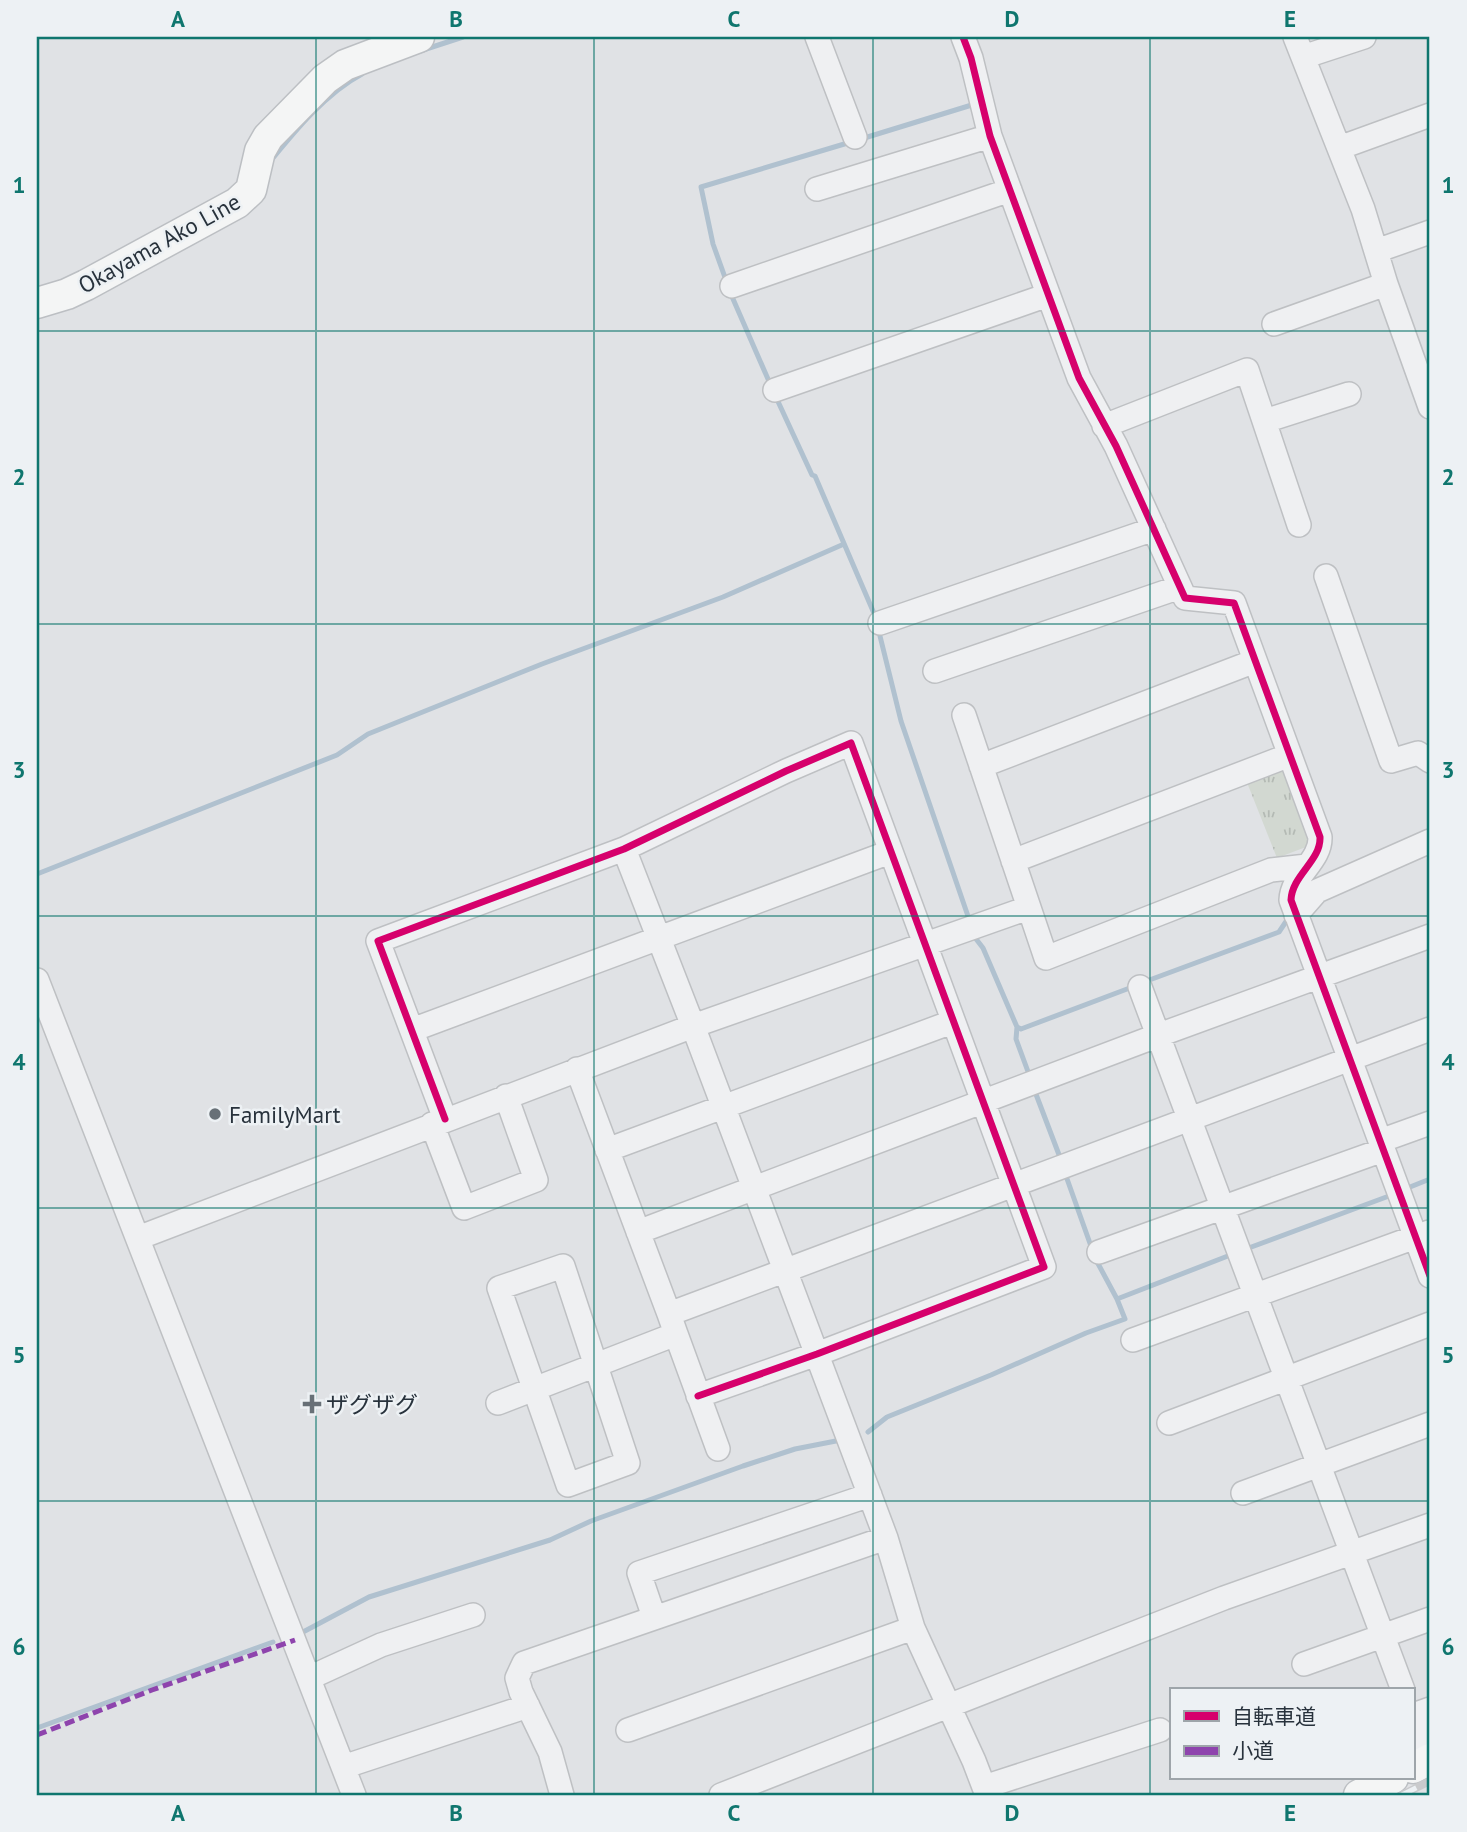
<svg xmlns="http://www.w3.org/2000/svg" width="1467" height="1832" viewBox="0 0 1467 1832" font-family="'PT Sans','Noto Sans JP',sans-serif">
<style>
.park{fill:url(#park-tufts)}
.lines{fill:none;stroke-linecap:round;stroke-linejoin:round}
.stream{stroke:#b0c1cf;stroke-width:5}
.minor-casing{stroke:#bec0c3;stroke-width:26}
.major-casing{stroke:#bcbfc3;stroke-width:33}
.minor{stroke:#eff0f2;stroke-width:23}
.major{stroke:#f4f5f5;stroke-width:30}
.rail-casing{stroke:#c9cacc;stroke-width:8}
.rail{stroke:#edf1f4;stroke-width:5;stroke-dasharray:16;stroke-linecap:butt}
.quiet{stroke:#8e44ad;stroke-width:5;stroke-dasharray:10 5;stroke-linecap:butt}
.cycleway-casing{stroke:#edf1f4;stroke-width:11}
.cycleway{stroke:#d6006c;stroke-width:7}
.grid{fill:none;stroke:#0f766e;stroke-width:2;stroke-opacity:0.55}
.poi-dot{fill:#687077;stroke:#edf1f4;stroke-width:2.5}
.labels{text-anchor:middle;dominant-baseline:central;stroke-width:5;stroke-linejoin:round;paint-order:stroke}
.street-label{font-size:23px;fill:#28323c;stroke:#edf1f4}
.poi-label{font-size:23px;fill:#28323c;stroke:#edf1f4;text-anchor:start}
.neatline{fill:none;stroke:#0f766e;stroke-width:2.5}
.grid-label{font-size:23px;text-anchor:middle;font-weight:bold;fill:#0f766e}
</style>
<defs>
<pattern id="park-tufts" width="24" height="20" patternUnits="userSpaceOnUse" patternTransform="scale(1.75)"><rect width="24" height="20" fill="#d2d8d1"/><path d="M3 7l-1-3M5 7V3M7 7l1-3M15 17l-1-3M17 17v-4M19 17l1-3" fill="none" stroke="#b4bab4"/></pattern>
</defs>
<rect width="100%" height="100%" fill="#e0e2e5"/>
<path class="park" d="M1274 769 1284 772 1309 837 1306 847 1277 858 1246 780Z"/>
<g class="lines">
<path class="stream" d="M420 51 463 37
M861 139 975 104
M269 163C295 131 326 93 362 74
M727 283 713 244 701 187 851 142
M730 292 771 386
M775 395 812 475 815 476 876 618
M878 628 901 721 970 922
M37 874 337 755 368 734 542 664 723 597 844 544
M973 935 983 948 1017 1027 1016 1039 1030 1077
M1144 982 1279 932 1287 920
M1017 1027 1021 1029 1135 986
M1034 1089 1061 1160
M1066 1176 1092 1249
M1405 1189 1430 1179
M1246 1249 1389 1196
M1095 1258 1117 1299
M868 1432 887 1417 991 1375 1086 1333 1125 1319 1117 1299 1233 1254
M303 1632 369 1597 550 1540 591 1521 743 1466 795 1449 841 1440
M37 1728 273 1642"/>
<g class="minor-casing">
<path id="minor" d="M817 37 855 137
M963 37 971 58 990 136 1079 378 1116 446 1185 598 1234 603 1320 837C1321 861 1292 875 1291 900L1430 1276
M1295 37 1363 209 1386 284 1430 407
M1303 57 1364 37
M1339 148 1430 115
M817 189 990 136
M1376 251 1430 232
M732 286 1010 190
M1274 324 1386 284
M775 390 1048 295
M1265 421 1349 394
M1104 426 1247 370 1299 525
M1326 576 1391 761 1418 753 1430 761
M880 623 1154 529
M935 671 1180 587
M964 715 1046 958 1271 870 1307 866
M981 766 1255 661
M624 849 693 1026 886 1538 913 1628 974 1761 987 1795
M1013 861 1290 755
M1296 915 1317 891 1430 841
M37 980 354 1795
M1140 987 1403 1690
M412 1030 890 852
M577 1069 669 1314
M445 1119 378 941 624 849 786 771 851 743 1044 1267 817 1354 698 1396
M432 1124 464 1208 536 1180 506 1096
M1380 1141 1430 1123
M607 1150 952 1022
M638 1232 1159 1035 1430 936
M138 1238 693 1026 1028 908
M1099 1252 1383 1150
M563 1266 628 1463 568 1485 499 1288Z
M676 1334 718 1449
M1133 1340 1429 1232
M498 1403 676 1334 669 1314 1430 1029
M1169 1423 1430 1324
M1243 1493 1430 1424
M654 1617 639 1573 870 1495
M1304 1664 1430 1619
M309 1678 381 1645 473 1615
M628 1730 913 1628
M1429 1759 1413 1715 1430 1709
M343 1767 528 1706
M984 1787 1160 1730
M562 1795 550 1752 521 1692 517 1678 524 1663 886 1538
M721 1795 1224 1598 1430 1525"/>
</g>
<g class="major-casing">
<path id="major" d="M37 303 67 294 86 285 237 203 251 190 260 151 268 137 325 79 345 65 419 37
M1413 1768 1430 1759
M1359 1795 1393 1778"/>
</g>
<use href="#minor" class="minor"/>
<use href="#major" class="major"/>
<g class="rail-casing">
<path id="rail" d="M1402 1795 1430 1781"/>
</g>
<use href="#rail" class="rail"/>
<path class="quiet" d="M37 1735 152 1690 295 1640"/>
<g class="cycleway-casing">
<path id="cycleway" d="M963 37 971 58 990 136 1079 378 1116 446 1185 598 1234 603 1320 837C1321 861 1292 875 1291 900L1430 1276
M445 1119 378 941 624 849 786 771 851 743 1044 1267 817 1354 698 1396"/>
</g>
<use href="#cycleway" class="cycleway"/>
</g>
<path class="grid" d="M316 37V1795M594 37V1795M873 37V1795M1150 37V1795M37 331H1430M37 624H1430M37 916H1430M37 1208H1430M37 1501H1430"/>
<g class="poi-dot">
<circle cx="215" cy="1114" r="7"/>
<path d="M308.5 1393.5h7v7h7v7h-7v7h-7v-7h-7v-7h7z"/>
</g>
<g class="labels">
<g class="street-label">
<text transform="translate(159 243) rotate(-29)">Okayama Ako Line</text>
</g>
<g class="poi-label">
<text x="229" y="1114">FamilyMart</text>
<text x="326" y="1404">ザグザグ</text>
</g>
</g>
<rect width="1467" height="1832" fill="none" stroke="#edf1f4" stroke-width="77"/>
<rect x="1170" y="1688" width="245" height="91" fill="#edf1f4" stroke="#9ea5aa" stroke-width="2"/>
<rect x="1184" y="1711" width="35" height="10" fill="#d6006c" stroke="#9ea5aa" stroke-width="2"/>
<text x="1232" y="1724" font-size="21" fill="#28323c">自転車道</text>
<rect x="1184" y="1746" width="35" height="10" fill="#8e44ad" stroke="#9ea5aa" stroke-width="2"/>
<text x="1232" y="1758" font-size="21" fill="#28323c">小道</text>
<rect x="38" y="38" width="1390" height="1756" class="neatline"/>
<g class="grid-label">
<text x="178" y="27">A</text>
<text x="456" y="27">B</text>
<text x="734" y="27">C</text>
<text x="1012" y="27">D</text>
<text x="1290" y="27">E</text>
<text x="19" y="193">1</text>
<text x="1448" y="193">1</text>
<text x="19" y="485">2</text>
<text x="1448" y="485">2</text>
<text x="19" y="778">3</text>
<text x="1448" y="778">3</text>
<text x="19" y="1070">4</text>
<text x="1448" y="1070">4</text>
<text x="19" y="1363">5</text>
<text x="1448" y="1363">5</text>
<text x="19" y="1655">6</text>
<text x="1448" y="1655">6</text>
<text x="178" y="1821">A</text>
<text x="456" y="1821">B</text>
<text x="734" y="1821">C</text>
<text x="1012" y="1821">D</text>
<text x="1290" y="1821">E</text>
</g>
</svg>
